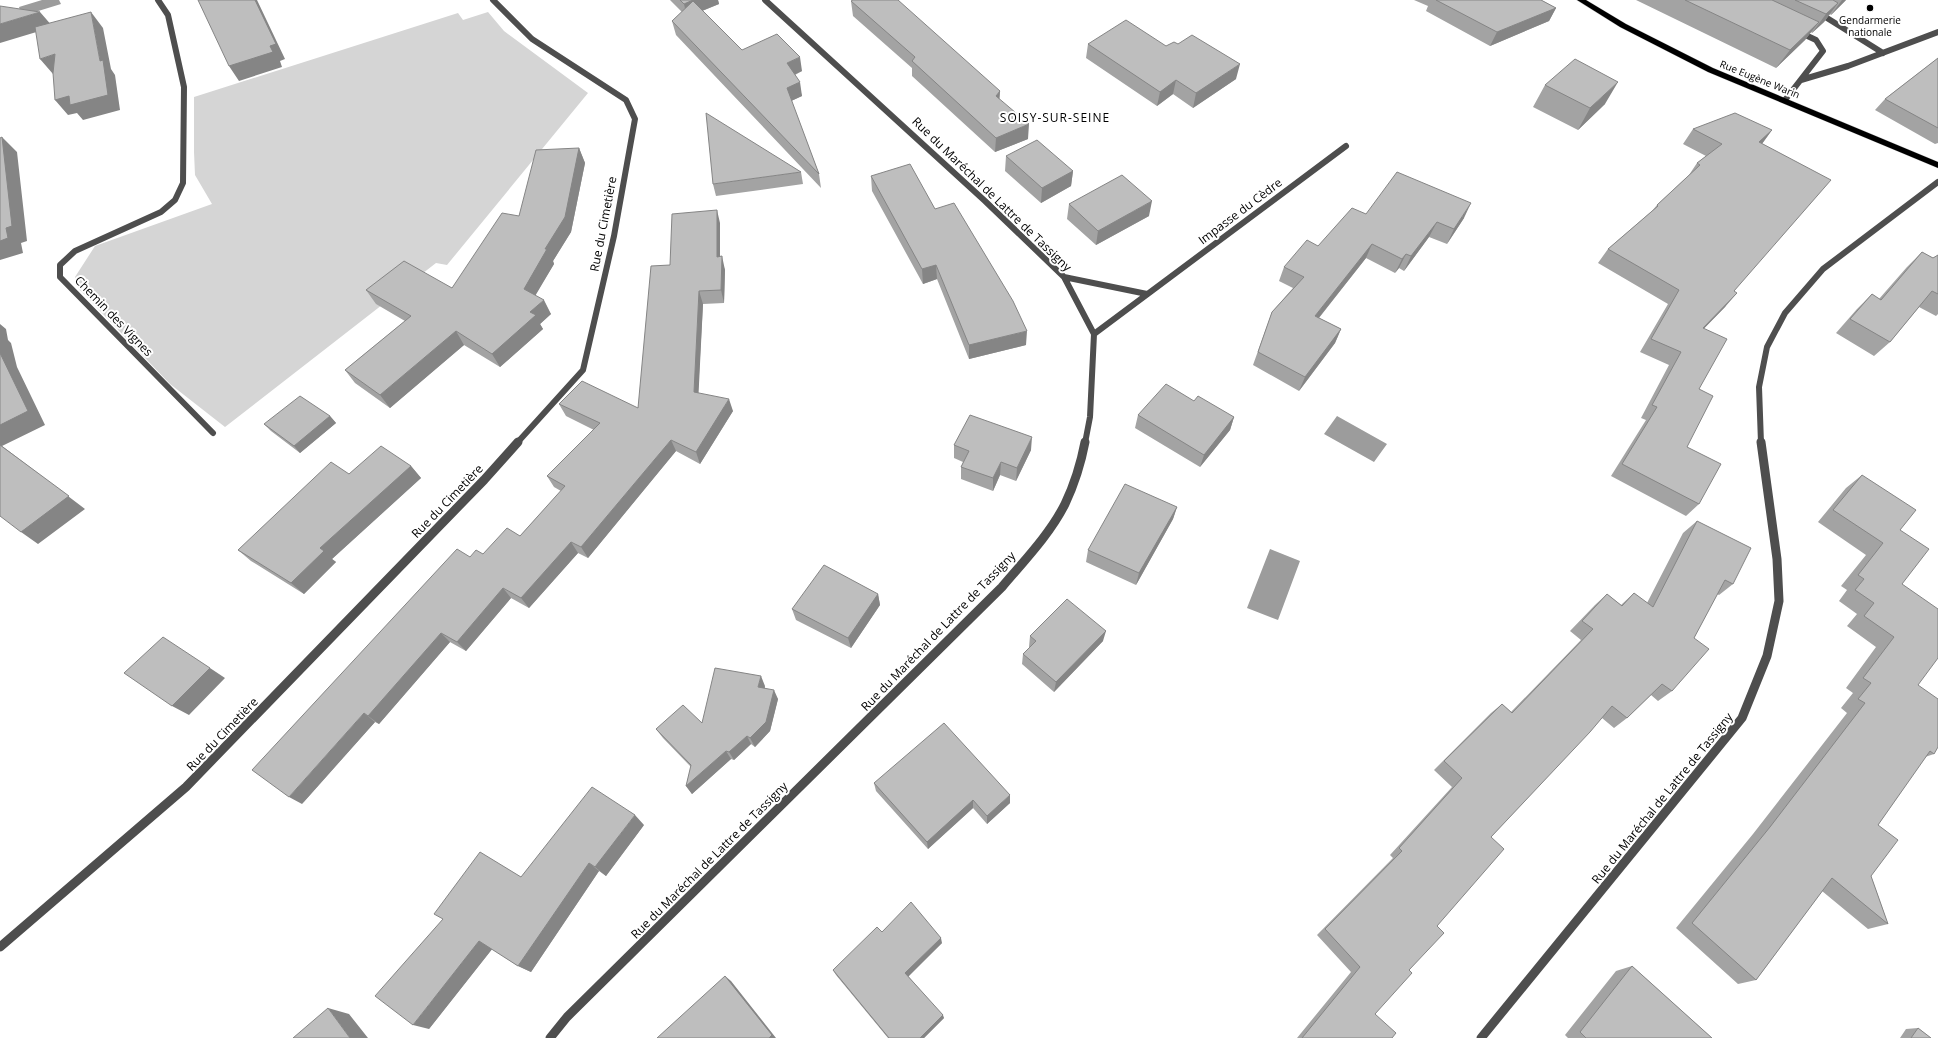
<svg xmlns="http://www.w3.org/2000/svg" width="1938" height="1038" viewBox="0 0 1938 1038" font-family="'Open Sans',sans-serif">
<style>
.green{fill:#d5d5d5}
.water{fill:#9c9c9c}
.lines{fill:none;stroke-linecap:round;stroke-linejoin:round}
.primary-casing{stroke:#dbdbdb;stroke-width:1}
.service{stroke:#4e4e4e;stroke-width:6}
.minor-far1{stroke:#4e4e4e;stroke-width:6}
.minor{stroke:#4e4e4e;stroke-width:9}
.primary{fill:#000;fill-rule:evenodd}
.wall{fill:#a3a3a3}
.shaded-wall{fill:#858585}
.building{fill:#bebebe;stroke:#858585}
.poi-dot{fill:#000;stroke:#fff;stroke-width:1.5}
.labels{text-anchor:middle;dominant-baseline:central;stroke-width:4;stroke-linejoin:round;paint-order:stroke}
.far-poi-label{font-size:10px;fill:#000;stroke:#fff}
.far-street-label{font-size:10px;fill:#000;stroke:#fff}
.far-quarter-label{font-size:12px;letter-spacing:1px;fill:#000;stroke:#fff}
.street-label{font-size:12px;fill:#000;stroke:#fff}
</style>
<rect width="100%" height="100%" fill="#fff"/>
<path class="green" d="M488 12 504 31 588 93 447 265 436 263 225 427 170 384 79 289 75 277 95 246 212 204 195 175 194 152V97L458 13 463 20Z"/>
<path class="water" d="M42 0H59L61 4 22 16 19 7Z
M1337 416 1387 444 1374 462 1324 434Z
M1270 549 1300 561 1278 620 1247 608Z"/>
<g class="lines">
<g class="primary-casing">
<path id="primary" d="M1577 0H1586L1626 24 1713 68 1938 162V168L1708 72 1620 27Z"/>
</g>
<path class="service" d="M1819 13 1883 53
M1801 80 1848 66 1938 32
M1785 100 1823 51 1816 40 1799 32"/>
<path class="minor-far1" d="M158 0 168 15 184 87 183 183 175 200 161 212 75 251 60 265V277L213 433
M493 0 532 39 626 100 635 119 614 236 583 370 517 443
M765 0 985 201 1064 277 1094 334 1090 417 1085 443
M1064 277 1147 294
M1094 334 1346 146
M1761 443 1759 387 1767 347 1785 313 1823 269 1938 182"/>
<path class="minor" d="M0 947 186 787 484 480 518 442
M550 1038 567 1017 1002 587C1024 561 1050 534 1065 504 1074 485 1081 463 1085 442
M1481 1038 1742 718 1767 656 1779 601 1777 559 1761 442"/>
<use href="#primary" class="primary"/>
</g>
<path class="wall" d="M670 0H718L719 4 702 11 742 50 802 71 795 75 802 96 791 101 819 174 821 188 676 35 672 21 682 12Z
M1414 0H1541L1556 8 1549 21 1490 46 1426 11 1428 6Z
M1636 0H1846L1831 15 1830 14 1824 22 1812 33 1811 32 1805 40 1776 68Z
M851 1 1000 91 999 99 1028 139 995 152 912 76V68L853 16Z
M1088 44 1166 46 1236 79 1193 108 1173 94 1157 106 1086 58Z
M1938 58V143L1935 144 1875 110 1885 99Z
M1545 85 1605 104 1578 130 1533 107Z
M1693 129 1772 130 1762 144 1734 291 1725 307 1704 328 1699 389 1687 447 1699 504 1686 516 1611 476 1646 420 1641 418 1669 365 1640 352 1668 304 1598 263 1608 249 1652 211 1657 205 1689 175 1697 163 1706 156 1683 144Z
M579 148 585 163 571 232 553 261 554 264 535 295 551 314 540 324 543 329 500 367 464 345 390 408 355 383 345 370 405 321 376 304 366 290 452 288 519 216Z
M1006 156 1073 171 1071 186 1041 203 1005 171Z
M801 172 803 184 716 196 713 184Z
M871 176 935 209 1026 345 969 359 937 279 923 284 872 191Z
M1069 204 1149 216 1096 245 1067 219Z
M1366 214 1464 218 1447 244 1429 237 1404 271 1399 268 1395 273 1366 258 1319 318 1341 329 1335 343 1299 391 1253 365 1272 312 1293 288 1279 281 1284 267 1318 246Z
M720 223V257L725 270 724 303 703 304 698 393 733 411 700 464 676 451 588 558 578 553 529 608 511 598 466 651 450 642 379 724 375 722 302 804 470 557 483 554 520 536 561 491 554 487 547 476 594 430 566 416 559 404 638 408 670 265Z
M1922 252 1933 258 1938 255V314L1936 316 1919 307 1890 342 1874 356 1836 333 1857 309 1872 294 1879 299 1907 267Z
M1194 401 1234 417 1230 430 1200 467 1135 428 1138 415Z
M330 416 336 423 300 453 271 431 264 424Z
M954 445 1031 450 1016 481 1000 475 993 491 961 479V467L963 462 954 458Z
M411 466 421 478 332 559 336 562 304 594 251 561 238 550 349 474Z
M1862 475 1900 530 1902 584 1918 685 1934 754 1925 757 1878 825 1871 876 1888 924 1868 929 1822 891 1756 980 1738 984 1676 928 1753 834 1847 713 1841 708 1853 693 1846 688 1876 647 1847 626 1857 614 1839 601 1847 590 1841 586 1866 555 1818 522 1846 488Z
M1177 507 1173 519 1136 585 1086 562 1088 550Z
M1697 521 1733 584 1719 595 1717 594 1694 638 1672 691 1658 701 1651 695 1627 718 1614 728 1602 718 1491 837 1437 926 1409 970 1375 1014 1392 1038H1297L1351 972 1317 935 1393 858 1390 855 1452 787 1434 770 1491 713 1502 704 1511 712 1581 640 1570 631 1595 605 1607 594 1621 605 1634 593 1647 603 1683 533Z
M878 594 880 605 851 648 796 620 792 609Z
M1030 636 1103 641 1054 692 1022 664 1023 654 1030 647H1029Z
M765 686V688L778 699 770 731 755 747 751 744 734 760 731 759 692 794 686 786 691 767 663 738 656 729 702 723Z
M874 783 1010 803 987 824 973 808 928 849 876 791Z
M644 825 606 876 599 871 531 972 518 966 492 949 429 1029 443 919 521 877Z
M882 932 942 943 908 976 944 1018 924 1038H888L836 975 833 970Z
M1632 966 1712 1038H1568L1565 1035 1616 971Z
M1918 1028 1931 1038H1900L1906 1029Z"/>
<path class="shaded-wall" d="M255 0H257L285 59 280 61 282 67 239 81 229 66Z
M693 0H718L719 4 687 17 684 4Z
M1842 0H1846L1831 15Z
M1838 3 1824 22 1812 33 1826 14Z
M1556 8 1549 21 1490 46 1497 32Z
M40 12 53 27 0 43V24Z
M91 12 103 28 111 69 115 75 120 110 83 120 77 113 68 115 55 100 100 61Z
M1819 22 1805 40 1776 68 1790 50Z
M55 54 68 70 53 74 40 59Z
M800 57 802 71 789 77 787 63Z
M1240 64 1236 79 1193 108 1196 93Z
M1176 80 1173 94 1157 106 1160 92Z
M800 82 802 96 789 102 787 88Z
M1618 82 1605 104 1578 130 1590 108Z
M1000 91 999 106 996 96Z
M1029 124 1028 139 995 152 996 138Z
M1772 130 1761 145 1759 142Z
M2 137 17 152 27 241 21 243 23 253 0 260V241L6 228Z
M579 148 585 163 571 232 553 261 554 264 531 303 524 289 545 249Z
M1073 171 1071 186 1041 203 1042 188Z
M1152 201 1149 216 1096 245 1098 231Z
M1471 203 1464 218 1447 244 1454 229Z
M717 210 720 223V270L717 257Z
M1437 222 1429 237 1404 271 1411 256Z
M1372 244 1366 258 1309 330 1315 316Z
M1406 254 1399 268 1395 273 1402 259Z
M722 256 725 270 724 303 721 290Z
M936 265 937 279 923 284 922 269Z
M699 291 703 304 698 404 694 392Z
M1737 293 1725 307 1691 342 1703 328Z
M544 300 551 314 540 324 543 329 500 367 492 354 530 312Z
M0 324 6 329 8 340 11 343 17 367 45 425 2 446 85 509 38 544 21 532 0 445Z
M1341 329 1335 343 1299 391 1305 377Z
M456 331 464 345 390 408 380 395Z
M1027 331 1026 345 969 359V345Z
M729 399 733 411 700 464 696 452Z
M330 416 336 423 300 453 294 446Z
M1234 417 1230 430 1200 467 1204 455Z
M1032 437 1031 450 1016 481 1017 468Z
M671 440 676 451 588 558 581 547Z
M1001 462 1000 475 993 491V478Z
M411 466 421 478 332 559 336 562 304 594 291 583 320 548Z
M1177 507 1173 519 1136 585 1139 573Z
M571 542 578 553 529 608 521 598Z
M503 588 511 598 466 651 457 642Z
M878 594 880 605 851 648 848 638Z
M1106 631 1103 641 1054 692 1056 682Z
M441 633 450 642 379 724 368 716Z
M210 668 225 678 189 715 172 706Z
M761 676 765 686 762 697 758 687Z
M774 690 778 699 770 731 755 747 750 738Z
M364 713 375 722 302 804 289 797Z
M747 736 751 744 734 760 729 752Z
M726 751 731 759 692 794 686 786Z
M1010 795V803L987 824V816Z
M973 800V808L928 849 927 842Z
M635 815 644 825 606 876 595 867Z
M589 863 599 871 531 972 518 966Z
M941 938 942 943 907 978 905 973Z
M479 941 493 948 429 1029 413 1025Z
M725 976 731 981 776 1038H769Z
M328 1008 349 1014 368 1038H350Z
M943 1015 944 1018 924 1038H920Z"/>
<path class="building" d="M198 0H255L276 44 270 46 273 52 229 66Z
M680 0H693L684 4Z
M853 0H898L1000 91 996 96 1029 124 996 138 912 61 915 57 851 1Z
M1436 0H1541L1556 8 1497 32Z
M1685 0H1772L1819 22 1790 50Z
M1795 0H1833L1838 3 1826 14Z
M693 1 742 50 777 34 800 57 787 63 800 82 787 88 819 174 672 21Z
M0 6 40 12 0 24Z
M91 12 100 61 103 60 108 95 70 105 69 96 55 100 53 73 55 54 40 59 35 27Z
M1126 20 1166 46 1174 42 1178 44 1192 35 1240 64 1196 93 1176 80 1160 92 1088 44Z
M1938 58V128L1885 99Z
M1575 59 1618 82 1590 108 1545 85Z
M706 113 801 172 713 184Z
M1735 113 1772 130 1759 142 1831 180 1734 291 1737 293 1703 328 1727 339 1699 389 1713 396 1687 447 1721 464 1699 504 1622 464 1657 407 1652 405 1681 352 1651 339 1679 290 1608 249 1658 206 1657 205 1700 165 1697 163 1722 144 1693 129Z
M2 137 12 226 6 228 8 238 0 241V138Z
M1037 140 1073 171 1042 188 1006 156Z
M579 148 565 217 545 249H547L524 289 544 300 530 312 536 315 492 354 456 331 380 395 345 370 411 316 366 290 404 261 452 288 502 213 519 216 536 150Z
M910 164 935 209 954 203 1013 301 1027 331 969 345 936 265 922 269 871 176Z
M1397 172 1471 203 1454 229 1437 222 1411 256 1406 254 1402 259 1372 244 1315 316 1341 329 1305 377 1258 352 1272 312 1304 277 1284 267 1307 240 1318 246 1352 208 1366 214Z
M1122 175 1152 201 1098 231 1069 204Z
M717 210V257L722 256 721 290 699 291 694 392 729 399 696 452 671 440 581 547 571 542 521 598 503 588 457 642 441 633 368 716 364 713 289 797 252 770 457 549 470 557 476 550 483 554 507 528 520 536 565 486 547 476 600 423 559 404 582 381 638 408 651 266 670 265 672 214Z
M1922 252 1933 258 1938 255V294L1932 291 1890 342 1850 319 1872 294 1881 300Z
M0 353 28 411 0 425Z
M1166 384 1194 401 1198 396 1234 417 1204 455 1138 415Z
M300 396 330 416 294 446 264 424Z
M970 415 1032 437 1017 468 1001 462 993 478 961 467 969 451 954 445Z
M0 445 69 496 21 532 0 516Z
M381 446 411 466 320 548 324 551 291 583 238 550 331 462 349 474Z
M1862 475 1916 510 1900 530 1929 549 1902 584 1938 609V658L1918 685 1938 699V747L1934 754 1930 751 1878 825 1898 840 1871 876 1888 924 1832 878 1756 980 1692 923 1770 827 1865 703 1858 699 1871 683 1863 678 1894 637 1864 616 1874 603 1855 590 1864 579 1858 575 1883 543 1833 510Z
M1125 484 1177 507 1139 573 1088 550Z
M1697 521 1751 548 1733 584 1725 580 1694 638 1709 649 1672 691 1662 684 1627 718 1612 706 1590 732 1491 837 1504 849 1437 926 1444 933 1409 970 1412 973 1375 1014 1396 1033 1392 1038H1302L1360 967 1325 929 1402 851 1399 848 1462 778 1444 761 1502 704 1512 713 1593 629 1582 621 1607 594 1622 606 1634 593 1653 607Z
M824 565 878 594 848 638 792 609Z
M1067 599 1106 631 1056 682 1023 654 1036 641 1030 636Z
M163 637 210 668 172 706 124 673Z
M715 668 761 676 758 687 774 690 766 722 750 738 747 736 729 752 726 751 686 786 691 765 656 729 683 705 702 723Z
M944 723 1010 795 987 816 973 800 927 842 874 783Z
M592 787 635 815 595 867 589 863 518 966 479 941 413 1025 375 996 443 919 434 914 480 852 521 877Z
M911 902 941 938 905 973 943 1015 920 1038H889L833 970 877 927 882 932Z
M1632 966 1712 1038H1586L1580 1032Z
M725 976 772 1035 769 1038H657Z
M328 1008 350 1038H293Z
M1918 1028 1931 1038H1911Z"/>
<circle class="poi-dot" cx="1870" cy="8" r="4"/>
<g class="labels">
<g class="far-poi-label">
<text x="1870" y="20">Gendarmerie<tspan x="1870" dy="12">nationale</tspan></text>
</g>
<g class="far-street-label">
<text transform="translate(1760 79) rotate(22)">Rue Eugène Warin</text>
</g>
<g class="far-quarter-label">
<text x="1055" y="117">SOISY-SUR-SEINE</text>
</g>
<g class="street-label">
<text transform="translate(992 194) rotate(44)">Rue du Maréchal de Lattre de Tassigny</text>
<text transform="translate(1240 211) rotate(-37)">Impasse du Cèdre</text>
<text transform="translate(603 224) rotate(-79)">Rue du Cimetière</text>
<text transform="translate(114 316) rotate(46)">Chemin des Vignes</text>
<text transform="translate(447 501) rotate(-46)">Rue du Cimetière</text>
<text transform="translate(938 631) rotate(-46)">Rue du Maréchal de Lattre de Tassigny</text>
<text transform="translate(222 734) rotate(-46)">Rue du Cimetière</text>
<text transform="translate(1662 798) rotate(-51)">Rue du Maréchal de Lattre de Tassigny</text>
<text transform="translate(709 860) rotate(-45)">Rue du Maréchal de Lattre de Tassigny</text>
</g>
</g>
</svg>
